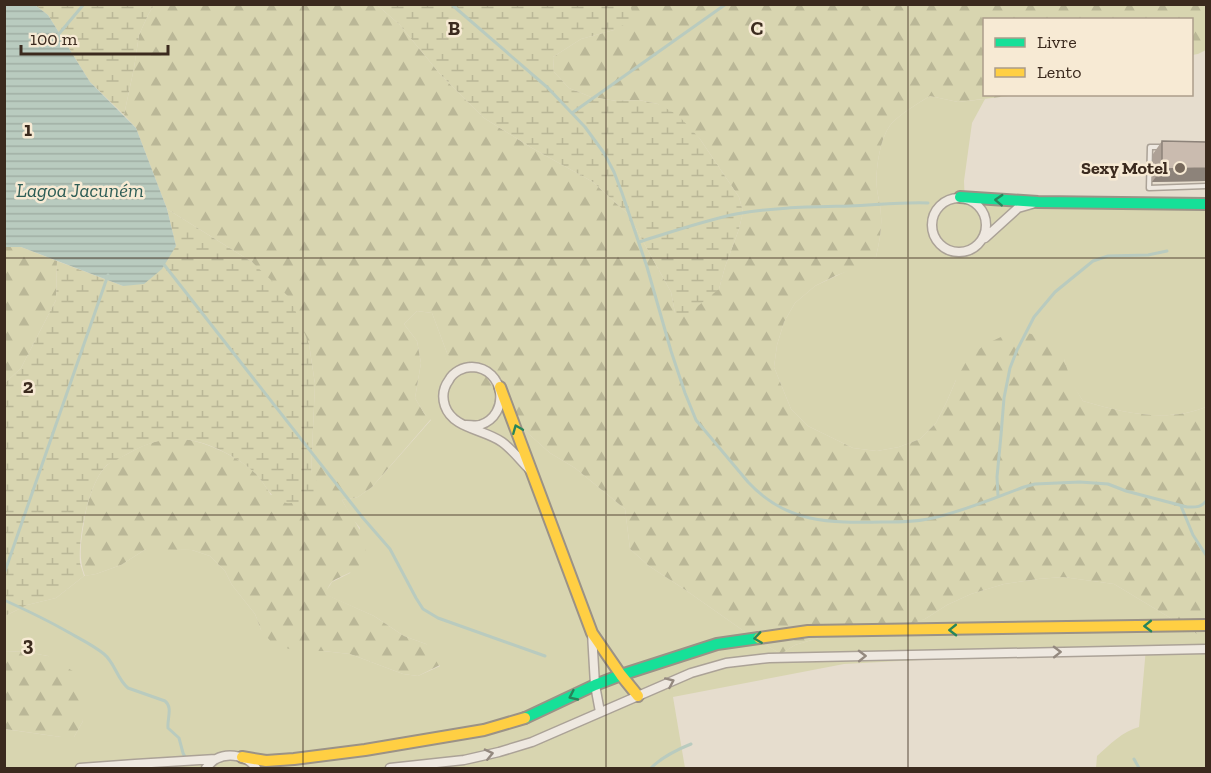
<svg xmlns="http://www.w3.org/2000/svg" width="1211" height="773" viewBox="0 0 1211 773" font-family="'Zilla Slab',serif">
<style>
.green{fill:#d8d5b0}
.forest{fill:url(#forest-firs)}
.wetland{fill:url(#wetland-marsh)}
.water{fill:url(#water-rules)}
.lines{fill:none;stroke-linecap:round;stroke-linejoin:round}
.stream{stroke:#b9cbbf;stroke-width:3}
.lane-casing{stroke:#aba297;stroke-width:7}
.street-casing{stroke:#aba297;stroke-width:11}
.fast-casing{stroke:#9b9286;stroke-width:14}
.slow-casing{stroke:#9b9286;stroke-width:14}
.lane{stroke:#eee8e0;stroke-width:4}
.street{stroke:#eee8e0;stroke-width:8}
.fast{stroke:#16e098;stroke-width:10}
.slow{stroke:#ffcf43;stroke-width:10}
.wall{fill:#aea196}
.shaded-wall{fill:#8d837a}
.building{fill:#cabbaf;stroke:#8d837a;stroke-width:1.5}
.oneway{stroke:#28855b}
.oneway2{stroke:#94897f}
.grid{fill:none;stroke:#3b2a1e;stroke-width:1.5;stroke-opacity:0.55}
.poi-dot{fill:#77695c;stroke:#f7ead4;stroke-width:2}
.labels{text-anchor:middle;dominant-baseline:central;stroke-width:5;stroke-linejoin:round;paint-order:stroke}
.poi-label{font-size:18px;font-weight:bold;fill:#3b2a1e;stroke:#f7ead4;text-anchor:end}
.water-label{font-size:20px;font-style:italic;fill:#2c5c55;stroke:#f7ead4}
.grid-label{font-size:20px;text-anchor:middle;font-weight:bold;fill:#3b2a1e;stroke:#f7ead4;stroke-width:5;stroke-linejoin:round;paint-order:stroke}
</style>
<defs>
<pattern id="forest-firs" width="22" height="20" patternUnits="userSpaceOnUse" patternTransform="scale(1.5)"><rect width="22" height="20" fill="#d8d5b0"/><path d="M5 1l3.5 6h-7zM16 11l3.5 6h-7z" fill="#bab797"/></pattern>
<pattern id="wetland-marsh" width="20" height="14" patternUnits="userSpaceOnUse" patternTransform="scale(1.5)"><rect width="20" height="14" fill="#d8d5b0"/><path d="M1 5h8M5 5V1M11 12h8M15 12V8" fill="none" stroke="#bab797"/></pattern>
<pattern id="water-rules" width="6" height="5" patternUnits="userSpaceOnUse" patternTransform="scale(1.5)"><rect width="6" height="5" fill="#b9cbbf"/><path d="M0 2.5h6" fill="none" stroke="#a0aea4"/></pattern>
</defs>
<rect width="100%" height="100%" fill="#e6ddce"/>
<path class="green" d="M930 96 958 102 985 99 972 123 964 181 965 205 1052 197H1206V407C1166 423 1124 413 1083 401L1070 381 1064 359 956 380 947 401 936 423 920 439 899 447 877 451 853 448 808 426 791 409 774 367 777 345 784 322 795 303 815 286 876 257C879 243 882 230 881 216 881 206 878 198 877 189 875 171 880 136 892 123 903 112 917 104 930 96Z
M417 311 432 313 447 353 472 373 494 403 550 453 575 468 625 509 630 549 649 566 684 589 748 634 781 654 795 645 822 637 854 634 925 619 947 605 971 594 1004 584 1038 579 1063 577 1114 584 1197 634H1206V768H1096L1097 756C1109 745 1123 731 1139 727L1146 648 844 664 673 697 685 768H5L4 729 61 737H74L83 721 48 656 26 652 5 651V616L27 605 56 598 84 576 96 574 121 565 146 549H175L192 550 210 556 225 571 232 585 255 614 261 630 323 651 350 654 403 674 418 676 440 666 426 644 404 636 374 616 324 594 332 582 350 573 360 528 352 518 342 500 358 497 372 487 431 420 424 413 415 398 421 363 417 341 404 324Z"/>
<path class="forest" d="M154 5H377L399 24 440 74 484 118 532 148 593 182 628 214 671 292 675 313 719 289 725 267 739 229 743 212 739 197 700 139 658 104 639 100 617 101 591 97 569 88 554 72 553 57 581 39 614 30 631 8 625 5H1206V50L1198 54 1192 55V20H984V94L1017 95 958 102 930 96C917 104 903 112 892 123 880 136 875 171 877 189 878 198 881 207 881 216 882 230 879 243 876 257L856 268 835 276 815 286 795 303 784 322 777 345 774 367 791 409 808 426 853 448 877 451 899 447 920 439 936 423 947 401 956 380 967 360 984 345 1005 335 1028 333 1050 340 1064 359 1071 381 1083 401C1124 413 1166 423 1206 407V634H1197L1114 584 1063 577 1038 579 1004 584 971 594 947 605 925 619 905 626 853 634 822 637 795 645 781 654 748 634 684 589 649 566 630 549 625 509 575 468 550 453 458 371 447 353 432 313 417 311 404 324 417 341 421 363 415 398 424 413 431 419 372 487 358 497 342 500C355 524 384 554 349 573 344 576 336 578 332 582 329 584 327 591 325 594L374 616 404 636 426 644 440 655V665L418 676 403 674 350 654 323 651H296L273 644 261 630 255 614 232 585 225 571 210 556 192 550 146 549 121 565 96 574 85 576C78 558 81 541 84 522 86 506 94 479 105 467 111 461 122 457 129 453 141 446 154 441 167 439 192 434 242 457 258 476 263 482 267 489 271 495L311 474 315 384 309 344 252 262 167 209 136 128 124 115 134 68 139 35 148 15Z
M5 247H21L57 261 56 300 21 368 5 383Z
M4 651 26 652 48 656 76 673 83 721 74 737H61L5 729Z"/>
<path class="wetland" d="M625 4 631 8 634 19 614 30 581 39 553 57 554 72 569 88 591 97 617 101 639 100 658 104 678 115 700 139 739 197 743 212 739 229 725 267 719 289 688 314 675 313 671 292 628 214 593 182 532 148 484 118 440 74 399 24 377 5Z
M35 5H154L148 15 139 35 134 68 124 115 90 82 48 15Z
M167 209 252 262 290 298 309 344 315 384 311 474 322 488 309 501C302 501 293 504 286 503 271 500 266 485 257 475 244 461 213 444 194 441 165 435 145 444 120 458 116 461 108 463 105 467 88 486 78 538 80 563 81 567 83 572 84 576L56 598 27 605 5 616V383L21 368 56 300 57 261 123 286 176 246Z"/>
<path class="water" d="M5 4 35 5 48 15 90 82 136 128 167 209 176 246 162 269 144 284 123 286 21 247H5Z"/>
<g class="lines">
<path class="stream" d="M451 4 548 88 585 127 604 153 614 172 622 193 647 267 671 351 685 393 696 420 748 482C787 524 830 523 883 522 900 522 916 522 933 518 964 511 994 498 1024 487L1035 484 1080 482 1108 484 1126 491 1187 507C1195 507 1201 508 1206 501
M58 35 84 4
M572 113 726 4
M639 242C671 232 703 221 736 214 774 207 812 207 850 206 876 205 902 202 928 203
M162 262 363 518 390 549 416 598 423 609 438 618 545 656
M998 496 997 477 1001 435 1004 398 1010 368 1017 350 1034 317 1055 292 1093 261 1108 256 1148 255 1167 251
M1181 506 1193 535 1206 555
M4 574 108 275
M4 600C26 610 47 620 68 632 80 639 93 645 104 654 115 663 117 679 128 688L165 701C173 707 167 719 168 728L179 738 183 753 186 759
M1134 759 1139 768
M651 768C662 757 676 750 691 744"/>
<g class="lane-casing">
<path id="lane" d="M1161 147H1150L1149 188 1206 186"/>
</g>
<g class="street-casing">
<path id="street" d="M932 225a27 27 0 1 1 54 0a27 27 0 1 1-54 0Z
M985 238 1018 208 1032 204
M466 425C471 425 476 426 480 425 511 415 505 368 472 367 463 367 453 372 449 380 443 388 442 397 445 406 453 429 484 429 502 442 513 450 521 461 531 471
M592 633 595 685 600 712
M80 768 135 764 216 759
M206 768C209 765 212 761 216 759 229 752 248 756 256 768
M390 768 464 760 499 752 532 742 691 673 726 663 769 658 1206 649"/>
</g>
<g class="fast-casing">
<path id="fast" d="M960 197 1038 202 1206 204
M525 718 595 685 621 675 717 644 759 638"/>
</g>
<g class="slow-casing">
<path id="slow" d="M500 387 592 633 621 675 638 696
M759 638 808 631 1206 625
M242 757 266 761 294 759 365 750 484 730 525 718"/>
</g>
<use href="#lane" class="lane"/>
<use href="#street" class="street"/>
<use href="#fast" class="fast"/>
<use href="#slow" class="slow"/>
</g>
<path class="wall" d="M1162 141 1206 142V181L1152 182 1153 154Z"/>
<path class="shaded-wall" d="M1206 168V181L1152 182 1162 169Z"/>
<path class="building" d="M1162 141 1206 142V168L1162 169Z"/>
<defs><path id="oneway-chevron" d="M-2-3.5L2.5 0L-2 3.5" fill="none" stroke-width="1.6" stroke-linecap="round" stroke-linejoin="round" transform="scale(1.5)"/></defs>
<g class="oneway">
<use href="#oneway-chevron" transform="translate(999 200) rotate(-177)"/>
<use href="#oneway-chevron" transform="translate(517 429) rotate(-112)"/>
<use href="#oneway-chevron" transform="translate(1148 626) rotate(179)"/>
<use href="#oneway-chevron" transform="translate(953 630) rotate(179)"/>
<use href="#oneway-chevron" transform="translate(758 638) rotate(172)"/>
<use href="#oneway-chevron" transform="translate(573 696) rotate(155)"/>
</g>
<g class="oneway2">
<use href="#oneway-chevron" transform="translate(1057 652) rotate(-1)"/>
<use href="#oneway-chevron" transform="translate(862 656) rotate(-1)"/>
<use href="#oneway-chevron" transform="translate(670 682) rotate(-24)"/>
<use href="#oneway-chevron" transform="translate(489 754) rotate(-13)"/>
</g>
<path class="grid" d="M303 4V768M606 4V768M908 4V768M4 258H1206M4 515H1206"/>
<circle class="poi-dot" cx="1180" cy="168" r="6"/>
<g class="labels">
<g class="poi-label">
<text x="1168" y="168">Sexy Motel</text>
</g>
<g class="water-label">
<text x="80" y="190">Lagoa Jacuném</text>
</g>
</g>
<g class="grid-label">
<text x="454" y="35">B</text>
<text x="757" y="35">C</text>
<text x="28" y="136">1</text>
<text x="28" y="393">2</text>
<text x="28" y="651">3</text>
</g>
<rect width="1211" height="773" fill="none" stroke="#3b2a1e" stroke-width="12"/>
<rect x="983" y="18" width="210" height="78" fill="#f7ead4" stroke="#ac9d8b" stroke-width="1.5"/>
<rect x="995" y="38" width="30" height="9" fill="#16e098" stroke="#ac9d8b" stroke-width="1.5"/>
<text x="1037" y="48" font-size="18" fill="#3b2a1e">Livre</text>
<rect x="995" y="68" width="30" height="9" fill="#ffcf43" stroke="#ac9d8b" stroke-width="1.5"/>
<text x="1037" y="78" font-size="18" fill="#3b2a1e">Lento</text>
<path d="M21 45v9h147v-9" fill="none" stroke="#3b2a1e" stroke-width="3"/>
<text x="30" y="45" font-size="18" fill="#3b2a1e" stroke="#f7ead4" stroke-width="4.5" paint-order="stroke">100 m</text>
</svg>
